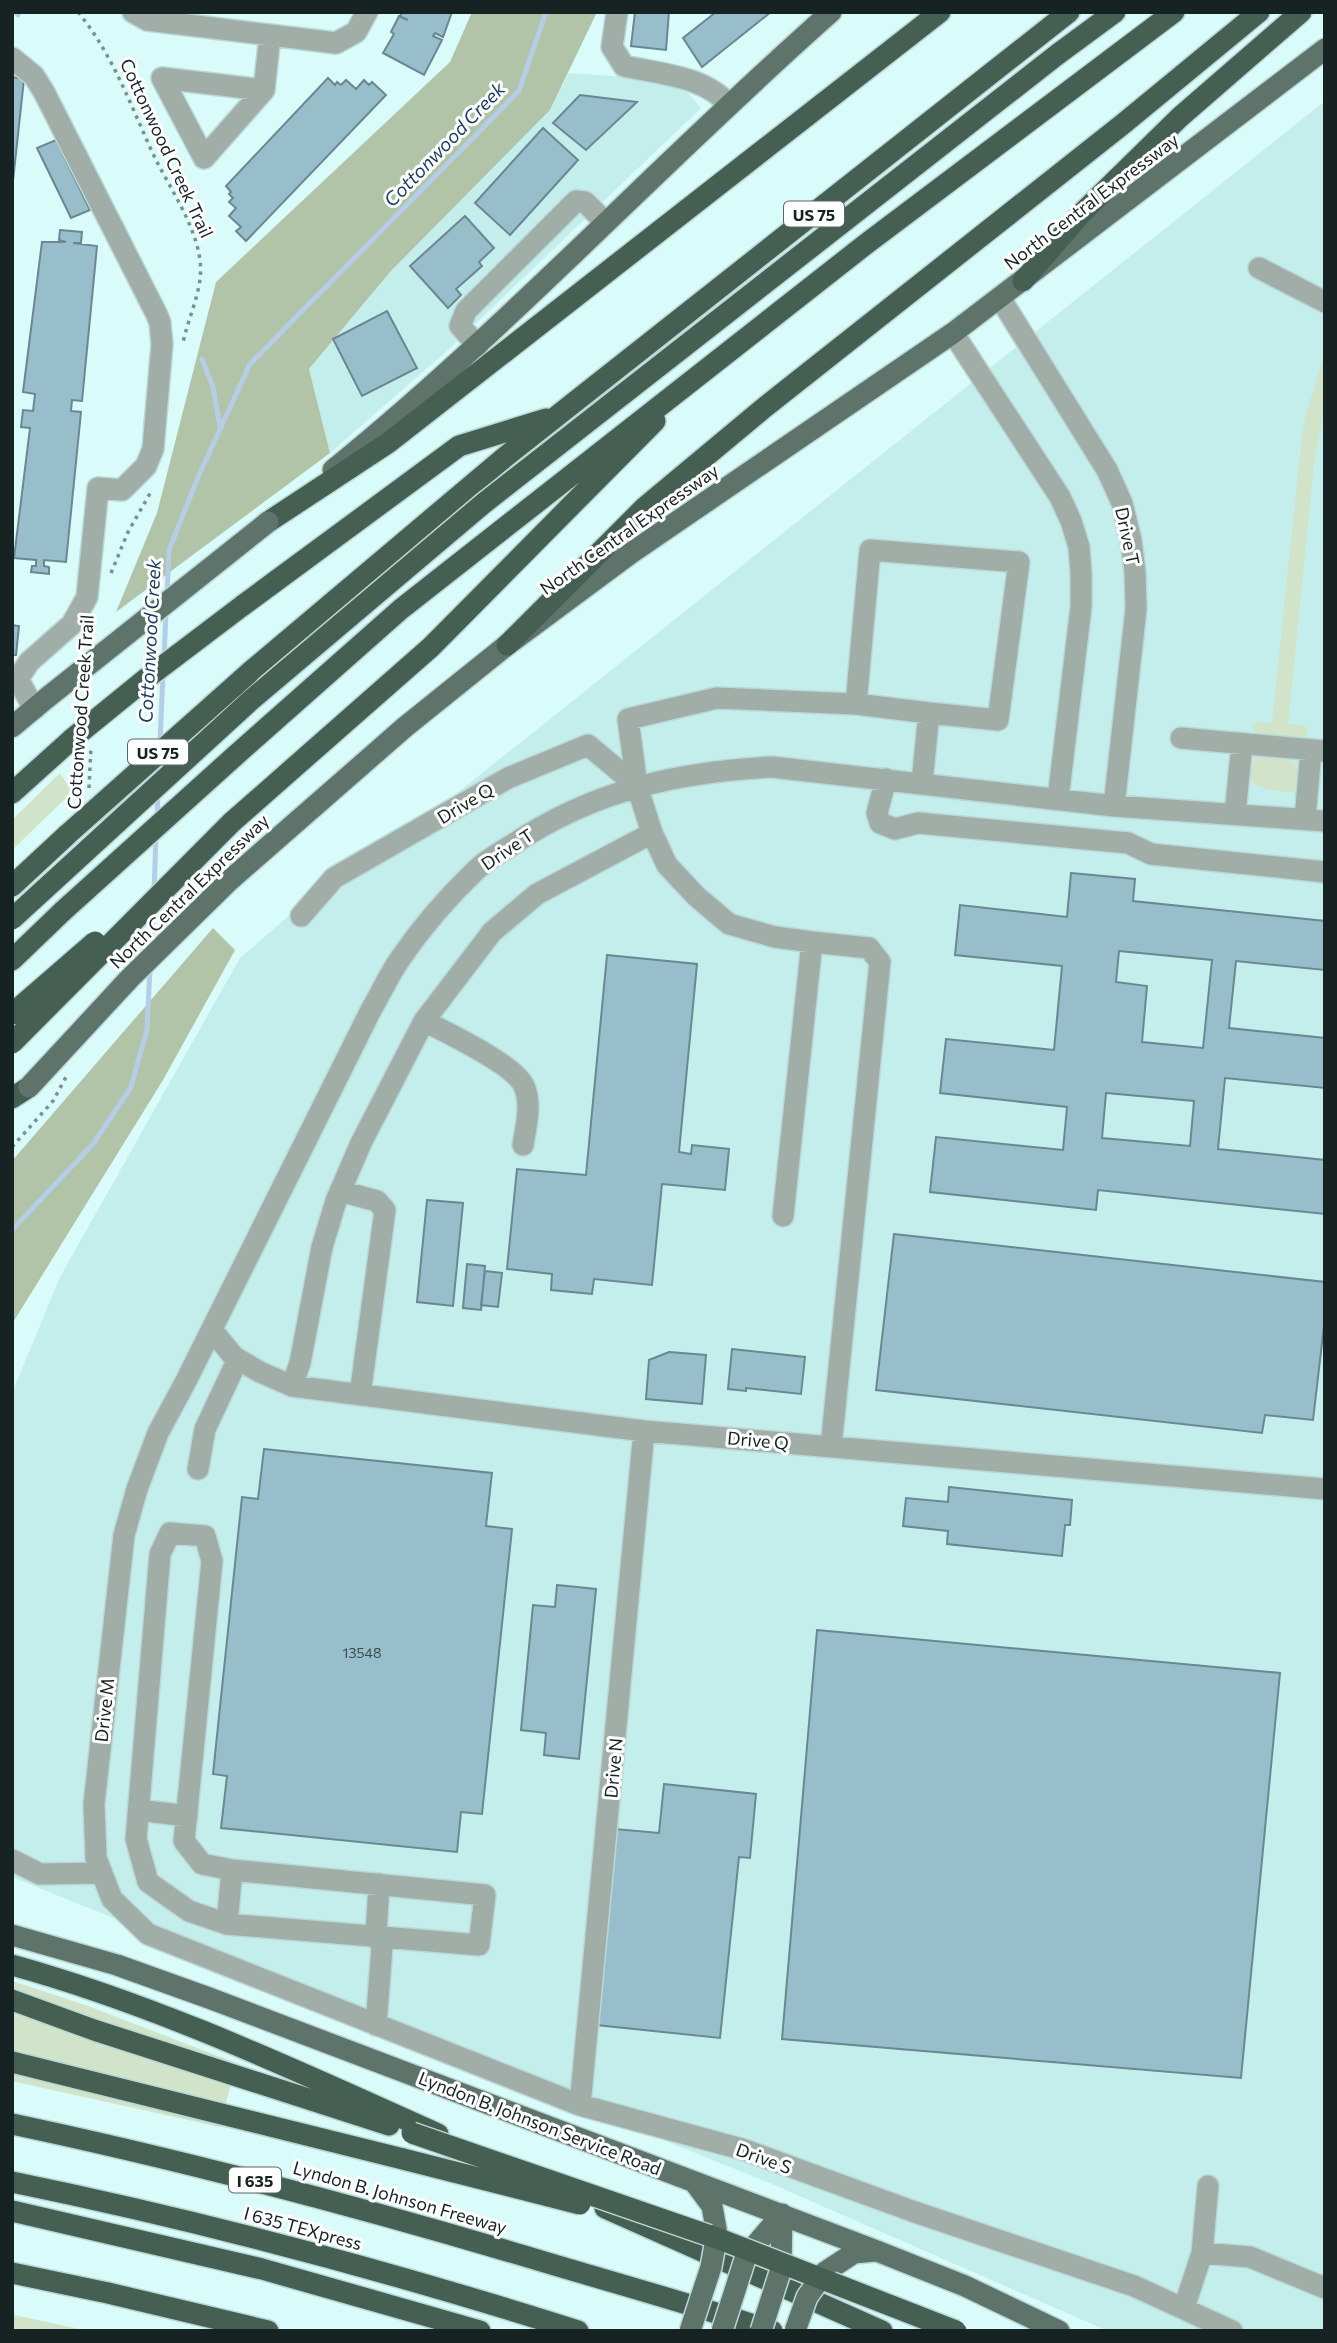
<svg xmlns="http://www.w3.org/2000/svg" width="1337" height="2343" viewBox="0 0 1337 2343" font-family="Commissioner,sans-serif">
<style>
.built{fill:#c3eeec}
.green{fill:#d1e3c8}
.forest{fill:#b1c4a7}
.lines{fill:none;stroke-linecap:round;stroke-linejoin:round}
.stream{stroke:#b6cde8;stroke-width:5}
.building{fill:#98becc;stroke:#6b8791;stroke-width:2;fill-rule:evenodd}
.minor-casing{stroke:#bad8d7;stroke-width:24}
.major-casing{stroke:#bad8d7;stroke-width:24}
.highway-casing{stroke:#bad8d7;stroke-width:24}
.path{stroke:#7a9190;stroke-width:3.5;stroke-dasharray:3.5 5;stroke-linecap:butt}
.minor{stroke:#a1ada7;stroke-width:21}
.major{stroke:#5e7369;stroke-width:21}
.highway{stroke:#465f53;stroke-width:21}
.major-bridge-casing{stroke:#bad8d7;stroke-width:24;stroke-linecap:butt}
.highway-bridge-casing{stroke:#bad8d7;stroke-width:24;stroke-linecap:butt}
.major-bridge{stroke:#5e7369;stroke-width:21}
.highway-bridge{stroke:#465f53;stroke-width:21}
.labels{text-anchor:middle;dominant-baseline:central;stroke-width:6;stroke-linejoin:round;paint-order:stroke}
.number-label{font-size:14px;fill:#374a4d}
.shield{fill:#fff;stroke:#5d6565;stroke-width:2}
.shield-label{font-size:16px;font-weight:bold;fill:#172323}
.street-label{font-size:18px;fill:#172323;stroke:#fff}
.water-label{font-size:19px;font-style:italic;fill:#193b5f;stroke:#fff}
</style>
<rect width="100%" height="100%" fill="#d9fbf9"/>
<path class="built" d="M569 73 677 81 701 108 449 349 330 453 309 369 390 272 550 110Z
M1325 101V2331H1108L772 2184 12 1877V1393L60 1277 240 958 329 881 442 805Z"/>
<path class="green" d="M1325 353V406L1314 464 1288 724 1302 725 1308 728 1305 738 1299 740 1255 733 1252 726 1257 722 1272 723 1302 435 1306 414Z
M1257 757 1291 760C1302 772 1302 781 1292 792 1272 792 1229 784 1257 757Z
M60 773 72 792 12 850V820Z
M12 1981 88 2006 236 2063 220 2127 12 2081Z
M12 2315H14L89 2331H12Z"/>
<path class="forest" d="M472 12H597L550 110 390 272 309 369 330 453 116 612 157 513 216 282 450 62Z
M213 928 235 950 163 1080 12 1324V1161Z"/>
<g class="lines">
<path class="stream" d="M16 12 18 15
M202 359 213 387 220 427
M167 595 169 550 199 475 250 364 519 91 546 12
M164 658 166 612
M160 742 163 675
M157 819 158 793
M154 892 156 835
M151 948 153 912
M12 1230 93 1144 131 1087 147 1030 150 968"/>
</g>
<path class="building" d="M402 12H452L443 37 435 33 433 36 442 40 424 75 383 53 394 34 391 32 399 16 408 20 400 17Z
M635 12H669L666 50 631 46Z
M716 12H771L702 67 683 38Z
M12 77 24 79 12 190Z
M328 78 335 85 337 82 341 85 346 80 356 89 364 80 369 85 372 82 386 95 246 241 236 231 241 227 229 216 236 208 229 202 233 198 229 194 231 192 226 186Z
M580 95 637 102 586 150 553 123Z
M543 128 578 160 510 235 475 203Z
M56 140 90 210 71 218 37 148Z
M465 216 494 248 479 262 482 266 456 289 461 295 448 308 410 266Z
M60 230 82 232 81 243H73L97 246 82 401 72 400 71 411 81 412 66 562 44 560V566L49 567V574L31 572 32 566H36V560L14 558 30 428 21 427 23 410 33 411 35 394 23 392 42 242H66L59 240Z
M387 311 417 368 362 396 333 339Z
M12 625 19 626 16 655H12Z
M1071 873 1135 879 1133 901 1325 921V970L1236 961 1229 1028 1325 1038V1088L1225 1078 1218 1149 1325 1160V1214L1098 1190 1096 1210 930 1192 936 1137 1063 1150 1067 1107 940 1093 946 1039 1054 1050 1062 966 955 955 960 905 1067 917ZM1119 951 1212 960 1203 1048 1142 1042 1147 986 1116 982ZM1106 1093 1194 1101 1190 1146 1102 1138Z
M607 955 697 964 679 1152 691 1154 692 1145 729 1149 725 1190 662 1184 652 1285 594 1279 592 1294 551 1290 552 1274 507 1269 517 1169 586 1175Z
M427 1200 463 1203 453 1306 417 1302Z
M894 1234 1325 1282V1317L1313 1420 1265 1415 1262 1433 876 1390Z
M467 1264 485 1266 481 1310 463 1308Z
M485 1271 502 1273 498 1307 481 1305Z
M732 1349 805 1357 801 1394 746 1388V1391L728 1389Z
M669 1352 706 1355 702 1404 646 1399 649 1360Z
M264 1449 492 1473 486 1526 512 1529 482 1814 461 1812 457 1852 221 1828 227 1776 213 1774 242 1497 258 1499Z
M949 1487 1072 1500 1070 1525H1065L1062 1556 947 1544 948 1531 903 1526 906 1498 948 1502Z
M557 1585 596 1589 579 1759 544 1755 546 1733 521 1730 533 1605 555 1607Z
M817 1630 1280 1673 1241 2078 782 2039Z
M664 1784 756 1794 750 1858 739 1857 720 2038 587 2024 615 1829 659 1833Z"/>
<g class="lines">
<g class="minor-casing">
<path id="minor" d="M133 12 147 20 336 43 356 32 367 12
M617 12 612 47 624 66C659 74 705 76 729 105
M12 58 34 76 44 92 157 315 160 323 162 344 153 449 146 466 122 490 98 488 87 597 72 624 29 662 18 679 34 709
M264 90 162 78 204 158 264 90 270 35
M1259 268 1325 302
M1000 298 1107 470 1122 503 1131 540 1135 572 1136 609 1114 806
M953 333 1060 497 1071 521 1079 547 1081 573V607L1058 799
M478 346 460 326 466 311 576 201 585 202 605 222
M1181 738 1325 751
M886 779 877 813 880 823 895 829 918 823 1128 843 1151 854 1325 872
M922 782 929 713 998 720 1019 562 870 550 856 704 929 713
M1235 814 1242 744
M1305 819 1311 750
M652 833 667 865 696 896 729 924 775 937 812 942 783 1216
M301 916 334 878 508 778 588 745 637 786
M812 942 869 948 880 962 831 1447
M424 1021C446 1032 515 1065 524 1086 532 1104 526 1126 523 1145
M340 1191 377 1201 385 1210 360 1395
M212 1330 234 1357 260 1372 292 1386 644 1431 1325 1489
M292 1386 300 1363 322 1247 336 1201 361 1143 424 1021 492 932 537 894 652 833 637 786 628 719 717 698 856 704
M198 1469 205 1429 238 1359
M139 1810 187 1816
M12 1860 40 1874 102 1873
M232 1870 485 1895 479 1945 227 1924Z
M227 1924 189 1911 148 1882 136 1839 160 1554 170 1533 205 1536 212 1561 184 1841 202 1864 232 1870
M376 2025 382 1947 376 1935 379 1884
M580 2105 644 1431
M1202 2253 1208 2186
M1184 2308 1202 2253 1250 2257 1325 2288
M1232 2331 1134 2286 912 2211 745 2150 580 2105 148 1934 112 1899 96 1858 94 1804 124 1535 137 1489 158 1433 187 1379 371 1010C381 993 389 975 400 959 421 928 449 896 476 870 487 859 503 851 515 843 595 790 678 772 772 767L1114 806 1325 821"/>
</g>
<g class="major-casing">
<path id="major" d="M333 470C508 328 661 162 831 12
M12 727 48 697
M230 880 405 727 507 645 631 553 953 333 1325 49
M12 1935 117 1965 209 1998 877 2251 965 2286 1059 2331
M695 2183 712 2206 717 2234
M746 2256 782 2214
M781 2269 782 2214
M825 2272 854 2253 875 2251"/>
</g>
<g class="highway-casing">
<path id="highway" d="M1058 54 1115 12
M1023 281 1081 214 1180 117 1301 12
M268 522 388 443 940 12
M242 606 459 446 546 419
M507 645 645 507 765 407 1123 124 1259 12
M250 672 505 457 1069 12
M236 755 401 609 866 244 1174 12
M12 793 72 739
M232 822 431 647 655 421
M12 886 68 834
M12 960 63 911
M12 1098 29 1087
M12 1965C160 2006 299 2072 438 2134
M12 2000 94 2030 389 2125
M12 2062 403 2159
M12 2124C197 2163 378 2212 558 2266 629 2287 701 2307 772 2331
M12 2182C203 2221 392 2272 578 2331
M605 2208 882 2331
M12 2211 262 2269 480 2331
M12 2273 108 2293 268 2331"/>
</g>
<path class="path" d="M78 12C114 56 131 107 155 158 171 190 195 224 200 260 204 288 188 317 183 343
M111 573 128 532 152 490
M89 788 91 747
M12 1147 53 1101 66 1077"/>
<use href="#minor" class="minor"/>
<use href="#major" class="major"/>
<use href="#highway" class="highway"/>
<g class="major-bridge-casing">
<path id="major-bridge" d="M48 697 268 522
M29 1087 130 978 230 880
M690 2331 711 2267 717 2234
M722 2331 746 2256
M761 2331 781 2269
M795 2331 807 2297 825 2272"/>
</g>
<g class="highway-bridge-casing">
<path id="highway-bridge" d="M72 739 147 678 242 606
M68 834 250 672
M63 911 236 755
M12 919 251 700 484 503 1058 54
M12 1014 95 942
M12 1043 232 822
M412 2133 722 2240 956 2331
M403 2159 580 2204"/>
</g>
<use href="#major-bridge" class="major-bridge"/>
<use href="#highway-bridge" class="highway-bridge"/>
</g>
<g class="labels">
<g class="number-label">
<text x="362" y="1652">13548</text>
</g>
<g class="shield">
<rect x="784" y="201.5" width="60" height="25" rx="5"/>
<rect x="128" y="739.5" width="60" height="25" rx="5"/>
<rect x="229" y="2167.5" width="52" height="25" rx="5"/>
</g>
<g class="shield-label">
<text x="814" y="214">US 75</text>
<text x="158" y="752">US 75</text>
<text x="255" y="2180">I 635</text>
</g>
<g class="street-label">
<text transform="translate(167 148) rotate(65)">Cottonwood Creek Trail</text>
<text transform="translate(1091 201) rotate(-37)">North Central Expressway</text>
<text transform="translate(629 529) rotate(-35)">North Central Expressway</text>
<text transform="translate(1128 536) rotate(78)">Drive T</text>
<text transform="translate(80 712) rotate(-86)">Cottonwood Creek Trail</text>
<text transform="translate(465 803) rotate(-31)">Drive Q</text>
<text transform="translate(507 849) rotate(-34)">Drive T</text>
<text transform="translate(189 891) rotate(-44)">North Central Expressway</text>
<text transform="translate(758 1440) rotate(5)">Drive Q</text>
<text transform="translate(104 1710) rotate(-84)">Drive M</text>
<text transform="translate(613 1768) rotate(-85)">Drive N</text>
<text transform="translate(540 2123) rotate(21)">Lyndon B. Johnson Service Road</text>
<text transform="translate(764 2158) rotate(20)">Drive S</text>
<text transform="translate(400 2197) rotate(16)">Lyndon B. Johnson Freeway</text>
<text transform="translate(303 2228) rotate(15)">I 635 TEXpress</text>
</g>
<g class="water-label">
<text transform="translate(444 144) rotate(-46)">Cottonwood Creek</text>
<text transform="translate(149 641) rotate(-87)">Cottonwood Creek</text>
</g>
</g>
<rect width="1337" height="2343" fill="none" stroke="#172323" stroke-width="28"/>
</svg>
